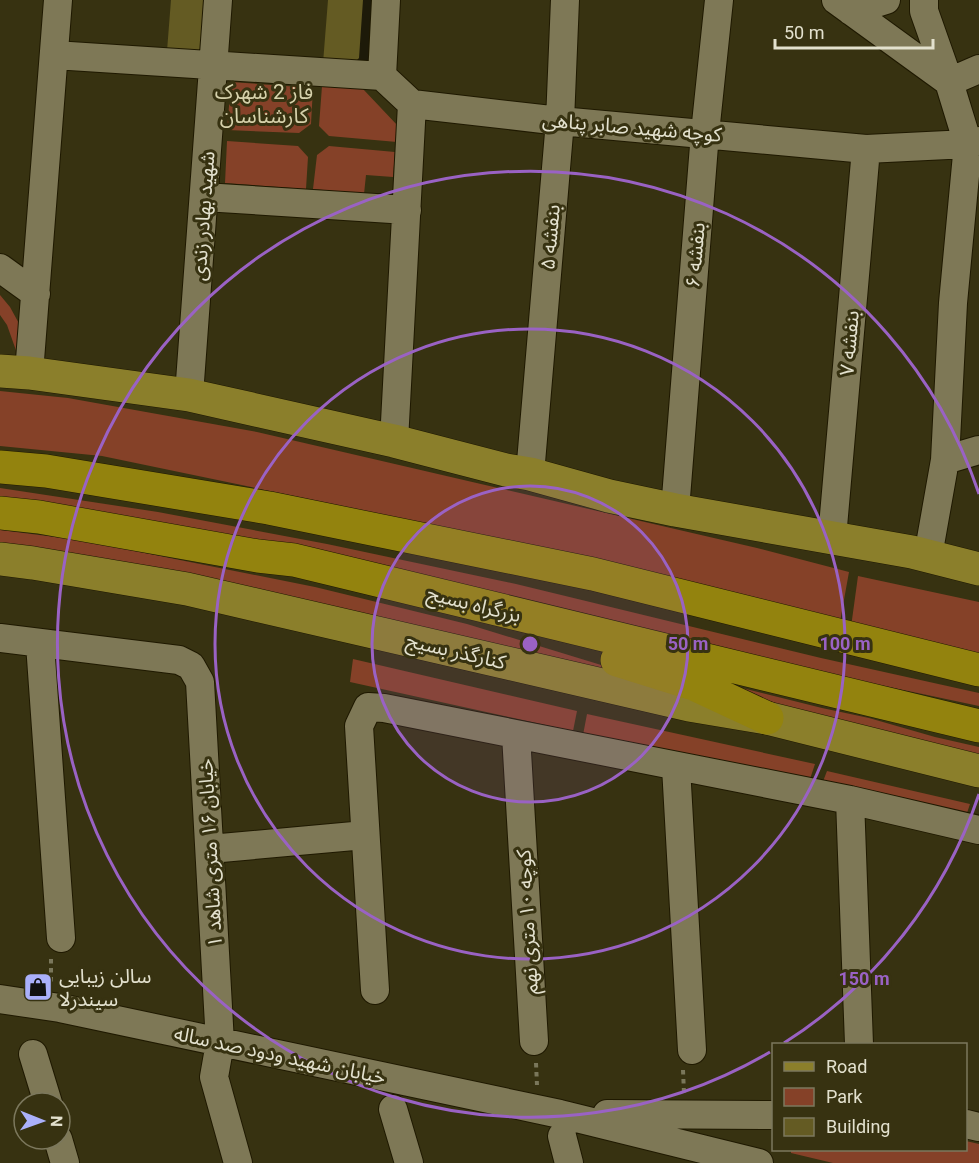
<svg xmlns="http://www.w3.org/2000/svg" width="979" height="1163" viewBox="0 0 979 1163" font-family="Roboto,'Noto Sans Arabic',sans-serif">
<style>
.green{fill:#854128}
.shadow{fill:#0007}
.building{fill:#645b23}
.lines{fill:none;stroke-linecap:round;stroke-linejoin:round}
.minor-casing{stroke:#1f1900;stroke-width:30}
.major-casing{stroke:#1f1900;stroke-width:34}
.highway-casing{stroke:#1f1900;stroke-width:34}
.path{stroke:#7a775b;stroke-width:4;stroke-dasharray:4.5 4.5;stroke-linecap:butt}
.minor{stroke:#7e7856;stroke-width:28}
.major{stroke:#8b7f2b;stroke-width:33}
.highway{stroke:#93830e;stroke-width:33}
.ring{fill:none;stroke:#9a62c4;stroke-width:3}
.labels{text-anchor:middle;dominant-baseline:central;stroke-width:6;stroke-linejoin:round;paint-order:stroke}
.street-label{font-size:20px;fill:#e3e1ce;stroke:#373211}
.poi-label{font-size:20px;fill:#e3e1ce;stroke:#373211;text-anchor:start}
.neighbourhood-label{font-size:21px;fill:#d6d1ab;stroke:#373211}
.centre{fill:#9a62c4;stroke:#373211;stroke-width:3}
.ring-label{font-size:18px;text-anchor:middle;font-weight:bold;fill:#9a62c4;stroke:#373211;stroke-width:6;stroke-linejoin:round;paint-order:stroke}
</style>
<rect width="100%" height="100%" fill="#373211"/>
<path class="green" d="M231 82 313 88 311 124 299 133 227 130Z
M322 86 363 89 398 126 397 142 329 136 319 126Z
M227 141 298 146 308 157 306 189 225 183Z
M329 146 395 152 393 177 366 175 364 194 313 189 317 155Z
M0 295 10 307 22 329 18 356 7 325 0 315Z
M0 391 68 398 257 432 757 548 849 572 840 622 462 531 102 456 0 446Z
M0 488 158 512 327 544 516 584 821 658 979 693V706L0 498Z
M0 530 63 538 130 550 315 587 467 624 709 698 0 546Z
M858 576 979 602V658L851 627Z
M353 659 577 711 573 731 350 682Z
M698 677 822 708 869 718 935 737 979 747V764L748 696Z
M587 714 815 764 810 779 583 735Z
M827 771 970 804 965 819 822 784Z
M966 1141 979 1144V1163H833L791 1153V1150H966Z"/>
<path class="shadow" d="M329 0H374L369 69 362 76Z"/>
<path class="building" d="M171 0H209L206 47 196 54 167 51Z
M328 0H363L359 58 351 66 323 63Z"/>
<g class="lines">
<g class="minor-casing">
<path id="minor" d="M386 0 382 76 412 104 560 121 866 149 968 144 979 141
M836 0 949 82 968 144 953 303 945 460 928 556
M924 0V11L949 82 979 69
M851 11 886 0
M54 55 382 76
M204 197 407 210
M0 268 36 294
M29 373 58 0
M189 395 218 0
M394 441 412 104
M945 460 979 450
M530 474 560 121 565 0
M675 510 705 133 719 0
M832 538 866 149
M0 638 179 660 191 666 200 682 220 1043 214 1077 238 1163
M40 644 61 938
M516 735 534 1041
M676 767 692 1050
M850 800 859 1044
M210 849 365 835
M375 990 359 726 368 707 384 708 850 800 979 830
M0 999 60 1008 560 1114 759 1163
M33 1054 48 1103
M393 1109 409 1163
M607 1114 774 1115
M966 1124 979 1127
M562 1136 569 1163
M58 1139 65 1163"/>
</g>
<g class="major-casing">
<path id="major" d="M0 371 29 373 189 395 394 441 506 470 530 474 609 496 675 510 912 552 979 569
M0 559 33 563 187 589 689 705 767 718 979 771"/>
</g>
<g class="highway-casing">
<path id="highway" d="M0 467 46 471 269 508 593 574 979 670
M0 513 39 517 258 556 294 560 979 726
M617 660 694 684 767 718"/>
</g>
<path class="path" d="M51 959V985
M536 1063 537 1085
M683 1070 684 1093"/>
<use href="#minor" class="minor"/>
<use href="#major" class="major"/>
<use href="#highway" class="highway"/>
</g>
<circle cx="530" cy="644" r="158" fill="#9a62c4" fill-opacity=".12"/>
<g class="ring">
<circle cx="530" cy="644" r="158"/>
<circle cx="530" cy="644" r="315"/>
<path d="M979 794A473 473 0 0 1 784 1043M770 1052A473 473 0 1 1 979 494"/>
</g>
<defs>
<g id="shop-square" transform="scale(1.5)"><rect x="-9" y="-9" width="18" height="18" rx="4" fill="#aab0fb" stroke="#373211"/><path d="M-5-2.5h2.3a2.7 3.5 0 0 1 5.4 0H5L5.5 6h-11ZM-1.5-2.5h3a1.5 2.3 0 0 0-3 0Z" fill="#111"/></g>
</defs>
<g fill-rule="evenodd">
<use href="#shop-square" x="38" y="987"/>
</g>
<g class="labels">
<g class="street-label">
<text transform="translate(632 127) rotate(5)">کوچه شهید صابر پناهی</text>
<text transform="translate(203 216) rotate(-86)">شهید بهادر زندی</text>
<text transform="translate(550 237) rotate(-85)">بنفشه ۵</text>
<text transform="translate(695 255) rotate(-85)">بنفشه ۶</text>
<text transform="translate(849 343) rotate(-85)">بنفشه ۷</text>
<text transform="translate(474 604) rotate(14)">بزرگراه بسیج</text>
<text transform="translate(456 651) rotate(13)">کنارگذر بسیج</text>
<text transform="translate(210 853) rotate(-93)">خیابان ۱۶ متری شاهد ۱</text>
<text transform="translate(527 922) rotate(-93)">کوچه ۱۰ متری نهم</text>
<text transform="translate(280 1055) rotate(12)">خیابان شهید ودود صد ساله</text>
</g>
<g class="poi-label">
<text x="59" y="976">سالن زیبایی<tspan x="59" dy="23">سیندرلا</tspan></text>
</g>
<g class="neighbourhood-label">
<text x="264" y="92">فاز 2 شهرک<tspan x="264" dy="24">کارشناسان</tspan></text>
</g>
</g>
<circle cx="530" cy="644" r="9" class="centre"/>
<g class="ring-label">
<text x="688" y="650">50 m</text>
<text x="845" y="650">100 m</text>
<text x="864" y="985">150 m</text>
</g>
<rect x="772" y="1043" width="195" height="108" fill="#373211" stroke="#7c785d" stroke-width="1.5"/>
<rect x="784" y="1062" width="30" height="9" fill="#8b7f2b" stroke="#7c785d" stroke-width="1.5"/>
<text x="826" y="1073" font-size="18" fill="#e3e1ce">Road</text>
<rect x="784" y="1088" width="30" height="18" fill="#854128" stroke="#7c785d" stroke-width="1.5"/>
<text x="826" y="1103" font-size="18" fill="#e3e1ce">Park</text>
<rect x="784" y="1118" width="30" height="18" fill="#645b23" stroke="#7c785d" stroke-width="1.5"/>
<text x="826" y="1133" font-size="18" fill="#e3e1ce">Building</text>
<g transform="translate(42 1121) rotate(91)"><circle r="28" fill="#373211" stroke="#7c785d" stroke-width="1.5"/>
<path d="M0-4.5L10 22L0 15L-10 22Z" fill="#aab0fb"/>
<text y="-9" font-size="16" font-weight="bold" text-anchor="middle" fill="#e3e1ce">N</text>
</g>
<path d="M775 39v9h158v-9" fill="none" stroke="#e3e1ce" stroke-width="3"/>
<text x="784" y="39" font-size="18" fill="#e3e1ce" stroke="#373211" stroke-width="4.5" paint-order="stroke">50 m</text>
</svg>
